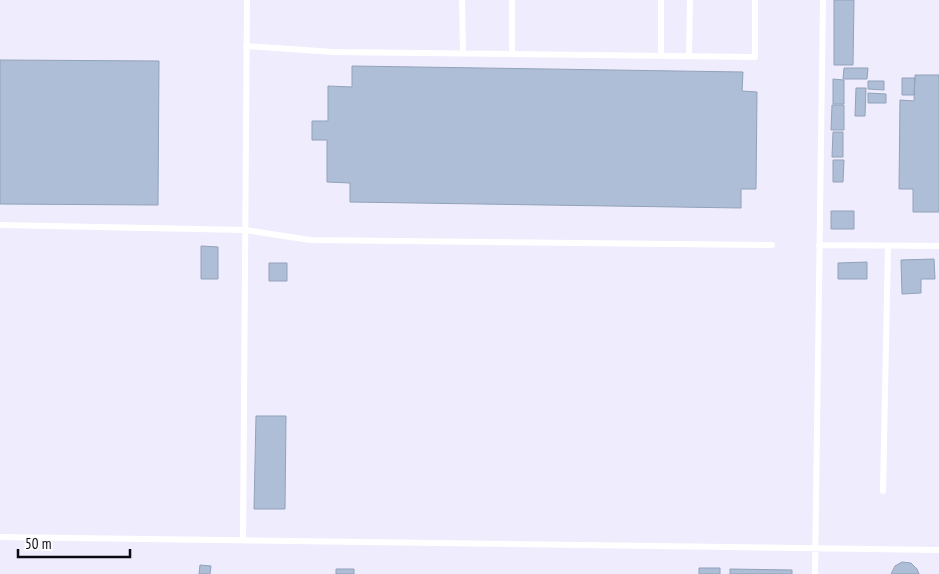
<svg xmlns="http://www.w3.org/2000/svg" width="939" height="574" viewBox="0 0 939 574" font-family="'PT Sans Narrow',sans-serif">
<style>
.building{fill:#adbed6;stroke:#92a2b9}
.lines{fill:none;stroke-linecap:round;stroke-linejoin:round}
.lane{stroke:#fff;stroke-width:6}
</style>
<rect width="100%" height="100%" fill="#efecfe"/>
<path class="building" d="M834 0H854L853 65H834Z
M0 60 159 61 158 205 0 204Z
M352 66 743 72 742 91 757 92 756 189H741V208L350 202V183L327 182V140H312V121H328V86L352 87Z
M844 68H868L867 79H843Z
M915 75H939V212H913V189H899L900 100 914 101Z
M902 78H915L914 95H902Z
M833 79 844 80V104H833Z
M868 81H884V90L868 89Z
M856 88H866L865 116H855Z
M868 93 886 94V103H868Z
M832 105H844V130H831Z
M833 132H843V157H832Z
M833 160H844L843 182H833Z
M831 211H854V229H831Z
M201 246 218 247V279H201Z
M934 259 935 279H921V293L902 294 901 260Z
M867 262V279H838V263Z
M269 263H287V281H269Z
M256 416H286L285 509H254Z
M902 562 911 563 917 569 919 574H891L895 566Z
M200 565 211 566 210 574H199Z
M699 568H720V574H699Z
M336 569H354V574H336Z
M730 569 792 570V574H730Z"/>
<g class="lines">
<path class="lane" d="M462 0 463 53
M246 46 333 52 755 57V0
M512 54V0
M661 56V0
M689 56 690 0
M0 225 245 230 310 240 772 245
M819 245 939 246
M883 491 888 246
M0 537 939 550
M243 540 247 0
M815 574 823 0"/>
</g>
<path d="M18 549v8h112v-8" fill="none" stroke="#0b0a13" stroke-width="2.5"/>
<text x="25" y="549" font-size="15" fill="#0b0a13" stroke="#fcfcfc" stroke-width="4" paint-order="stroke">50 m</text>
</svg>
